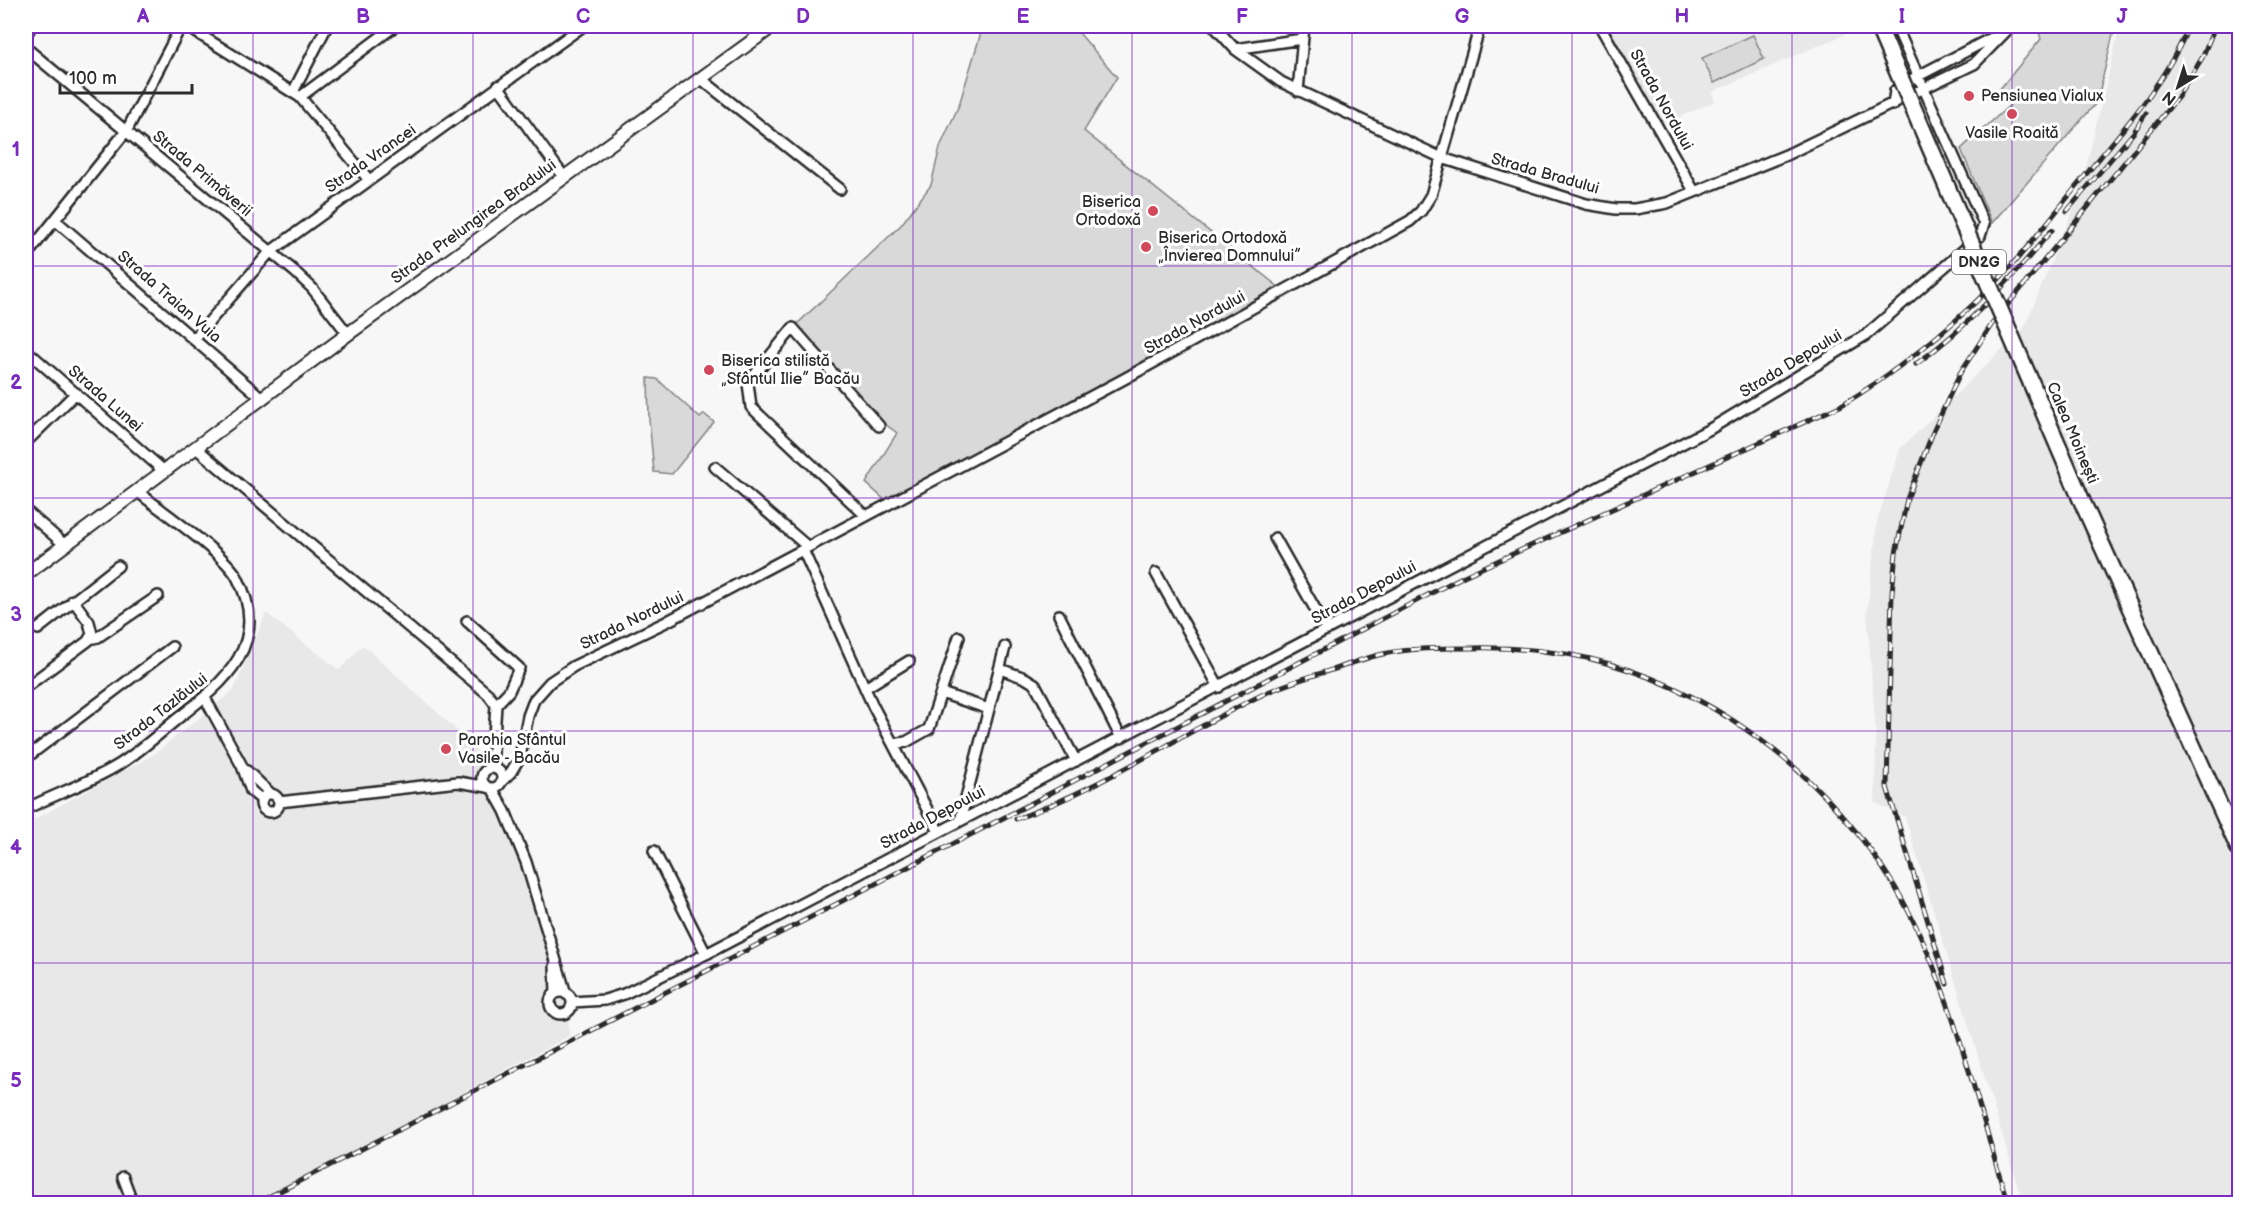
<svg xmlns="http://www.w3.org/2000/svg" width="2265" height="1229" viewBox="0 0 2265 1229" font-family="'Balsamiq Sans',sans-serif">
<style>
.built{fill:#e8e8e8}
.green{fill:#d9d9d9;stroke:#828282;stroke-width:1.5}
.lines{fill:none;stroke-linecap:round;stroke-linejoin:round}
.minor-casing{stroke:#2b2b2b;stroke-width:14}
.tertiary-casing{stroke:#2b2b2b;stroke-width:16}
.primary-casing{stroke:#2b2b2b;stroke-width:20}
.minor{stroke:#fff;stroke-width:9}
.tertiary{stroke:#fff;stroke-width:12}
.primary{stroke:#fff;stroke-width:15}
.rail-casing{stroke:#2b2b2b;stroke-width:5}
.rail{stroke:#fff;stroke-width:3;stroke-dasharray:9;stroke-linecap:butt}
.primary-bridge-casing{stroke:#2b2b2b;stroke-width:20;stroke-linecap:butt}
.primary-bridge{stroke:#fff;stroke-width:15}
.grid{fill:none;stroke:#7b2cbf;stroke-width:1.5;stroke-opacity:0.55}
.poi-dot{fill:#d1495b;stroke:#fff;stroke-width:2}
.labels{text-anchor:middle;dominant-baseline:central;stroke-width:6;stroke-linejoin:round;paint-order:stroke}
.shield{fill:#fff;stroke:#6b6b6b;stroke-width:1.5}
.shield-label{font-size:15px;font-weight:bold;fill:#2b2b2b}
.poi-label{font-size:16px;fill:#2b2b2b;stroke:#fff;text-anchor:start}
.street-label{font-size:16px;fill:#2b2b2b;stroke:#fff}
.neatline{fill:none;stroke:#7b2cbf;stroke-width:2}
.grid-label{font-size:20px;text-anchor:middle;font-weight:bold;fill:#7b2cbf}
</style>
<rect width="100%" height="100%" fill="#f7f7f7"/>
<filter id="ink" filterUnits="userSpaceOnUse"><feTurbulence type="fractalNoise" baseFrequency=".0167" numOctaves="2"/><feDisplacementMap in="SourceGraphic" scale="12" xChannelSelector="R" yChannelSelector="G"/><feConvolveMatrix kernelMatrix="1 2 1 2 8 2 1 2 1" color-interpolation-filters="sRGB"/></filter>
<g filter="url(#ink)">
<path class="built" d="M1606 26H1856L1857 29 1712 92 1715 101 1659 126Z
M2120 26H2239V1203H2023L1905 817 1875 803 1876 738 1867 613 1877 522 1900 449 2024 328 2079 196Z
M266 613 339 670 363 645 473 745 486 768 568 1003 569 1036 257 1203 26 1204V824L153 755 234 690Z"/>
<path class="green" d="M983 26H1073L1117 77 1084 131 1281 289 886 501 866 483 897 433 882 422 879 426 793 328 901 225 931 185 940 147 959 105Z
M2037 26H2115L2097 102 1992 223 1961 149 2011 104 1999 90 2041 39Z
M1753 35 1764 59 1714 83 1702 58Z
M648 378 657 379 700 418 704 414 714 422 672 474 654 472 649 419Z"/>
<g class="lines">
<g class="minor-casing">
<path id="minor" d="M186 26 300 97 369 180
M1214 26 1235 49 1281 82 1442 158 1586 204 1616 209H1635L1667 203 1786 155 1974 64 2011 26
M1600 26 1694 191
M26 48 294 271 312 288 348 334
M1235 49 1302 39
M700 78 840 189
M498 86 564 177
M1298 91 1304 26
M293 92 327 26
M300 97 395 26
M1893 105 1895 91 1901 85 2003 32
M55 220 263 399
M26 256 127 130 181 26
M195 338 270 252 583 26
M26 350 164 471
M26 442 76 393
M196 448 488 694 496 705
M715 467 808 547
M26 511 65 545
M866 516 751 407 748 383 793 328 879 426
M1275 538 1327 630
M803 550 873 706 939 832
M1156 573 1219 687
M1059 615 1121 738
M467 621 519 668 509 691 496 705
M38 629 118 566
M89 639 98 637 158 596
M1000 669 1025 678 1035 684 1076 761
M26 687 88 641 92 634 89 622 73 600
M865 688 909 661
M941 693 989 709
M205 698 242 766 251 791 262 800
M893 744 906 742 929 729 959 637
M26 758 172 647
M492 768 496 705
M482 778a10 10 0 1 1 20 0a10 10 0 1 1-20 0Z
M247 771 271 794
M502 781 511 772 520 757 528 716 534 700 550 682 574 666 666 622 808 547 1124 379 1410 221 1421 211 1431 195 1480 26
M492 788 505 811 526 862 566 994
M261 803a9 9 0 1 1 18 0a9 9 0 1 1-18 0Z
M279 802 458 782 488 787
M26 809C56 794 91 782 120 764 140 751 159 734 177 719 225 682 272 643 237 577 225 554 160 510 137 491
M960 821 1005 647
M654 851 706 954
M555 965 556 993
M550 1003a11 11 0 1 1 22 0a11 11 0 1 1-22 0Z
M572 1002 605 1000 624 994 706 954 1710 429 1866 335 1980 236 1984 224 1896 26
M123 1177 133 1204"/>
</g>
<g class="tertiary-casing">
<path id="tertiary" d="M26 33 30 26
M26 574 348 334 773 26"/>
</g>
<g class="primary-casing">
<path id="primary" d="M2081 499 2240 851"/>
</g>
<use href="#minor" class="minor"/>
<use href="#tertiary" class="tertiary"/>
<use href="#primary" class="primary"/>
<g class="rail-casing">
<path id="rail" d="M2067 211 2134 132 2146 113
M1916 364C1968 327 2011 279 2052 230
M1016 819C1105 787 1183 732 1268 692 1290 682 1315 675 1338 668 1353 663 1368 657 1383 654 1410 648 1442 648 1470 648 1517 647 1565 651 1610 664 1728 698 1831 783 1895 887 1949 977 1977 1103 2008 1204
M1947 984 1887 787 1892 592 1896 553 1907 499 1933 432 1960 373 1992 324 2178 97 2202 58 2215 26
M255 1204 1005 817 1464 576 1840 406C1895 373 1946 332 1991 287 2026 252 2057 210 2088 172 2126 126 2166 81 2189 26"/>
</g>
<use href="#rail" class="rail"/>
<g class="primary-bridge-casing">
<path id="primary-bridge" d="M1878 26 2081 499"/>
</g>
<use href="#primary-bridge" class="primary-bridge"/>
</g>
</g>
<path class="grid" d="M253 26V1204M473 26V1204M693 26V1204M913 26V1204M1132 26V1204M1352 26V1204M1572 26V1204M1792 26V1204M2012 26V1204M26 266H2240M26 498H2240M26 731H2240M26 963H2240"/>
<g class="poi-dot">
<circle cx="1969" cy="96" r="6"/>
<circle cx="2012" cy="114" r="6"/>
<circle cx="1153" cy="211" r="6"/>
<circle cx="1146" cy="247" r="6"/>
<circle cx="709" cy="370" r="6"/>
<circle cx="446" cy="749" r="6"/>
</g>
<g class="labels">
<rect class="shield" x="1952" y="250" width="54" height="24" rx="4.5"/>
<g class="shield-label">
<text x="1979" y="262">DN2G</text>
</g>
<g class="poi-label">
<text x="1981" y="96">Pensiunea Vialux</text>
<text x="2012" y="133" text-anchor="middle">Vasile Roaită</text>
<text x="1141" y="202" text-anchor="end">Biserica<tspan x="1141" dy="18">Ortodoxă</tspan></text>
<text x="1158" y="238">Biserica Ortodoxă<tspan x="1158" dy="18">„Învierea Domnului”</tspan></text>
<text x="721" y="361">Biserica stilistă<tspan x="721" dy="18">„Sfântul Ilie” Bacău</tspan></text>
<text x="458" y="740">Parohia Sfântul<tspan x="458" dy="18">Vasile - Bacău</tspan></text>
</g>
<g class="street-label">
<text transform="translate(1661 100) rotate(61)">Strada Nordului</text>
<text transform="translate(371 159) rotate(-35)">Strada Vrancei</text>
<text transform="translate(202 174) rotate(40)">Strada Primăverii</text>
<text transform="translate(1545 174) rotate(16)">Strada Bradului</text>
<text transform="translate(474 222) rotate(-36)">Strada Prelungirea Bradului</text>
<text transform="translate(169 297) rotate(41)">Strada Traian Vuia</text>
<text transform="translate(1195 323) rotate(-29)">Strada Nordului</text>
<text transform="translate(1791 364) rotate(-31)">Strada Depoului</text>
<text transform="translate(105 399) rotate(41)">Strada Lunei</text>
<text transform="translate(2072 433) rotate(67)">Calea Moinești</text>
<text transform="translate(1364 593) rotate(-28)">Strada Depoului</text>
<text transform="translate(632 621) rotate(-26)">Strada Nordului</text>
<text transform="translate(161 712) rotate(-38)">Strada Tazlăului</text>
<text transform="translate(933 818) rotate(-28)">Strada Depoului</text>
</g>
</g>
<rect width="2265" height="1229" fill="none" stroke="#fff" stroke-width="66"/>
<g transform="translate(2178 87) rotate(218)" stroke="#ffffff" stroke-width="4.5" paint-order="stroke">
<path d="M0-4.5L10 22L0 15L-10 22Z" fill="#2b2b2b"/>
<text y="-9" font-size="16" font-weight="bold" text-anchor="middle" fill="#2b2b2b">N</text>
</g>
<path d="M60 84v9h132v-9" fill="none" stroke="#2b2b2b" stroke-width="3"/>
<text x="69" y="84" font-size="18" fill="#2b2b2b" stroke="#ffffff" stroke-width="4.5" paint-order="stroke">100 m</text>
<rect x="33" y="33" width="2199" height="1163" class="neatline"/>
<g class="grid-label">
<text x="143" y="23">A</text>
<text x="363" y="23">B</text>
<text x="583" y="23">C</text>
<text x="803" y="23">D</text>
<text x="1023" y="23">E</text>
<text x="1242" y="23">F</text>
<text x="1462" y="23">G</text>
<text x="1682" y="23">H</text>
<text x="1902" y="23">I</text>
<text x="2122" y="23">J</text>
<text x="16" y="156">1</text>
<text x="16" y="389">2</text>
<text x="16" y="621">3</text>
<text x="16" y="854">4</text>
<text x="16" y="1087">5</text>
</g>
</svg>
